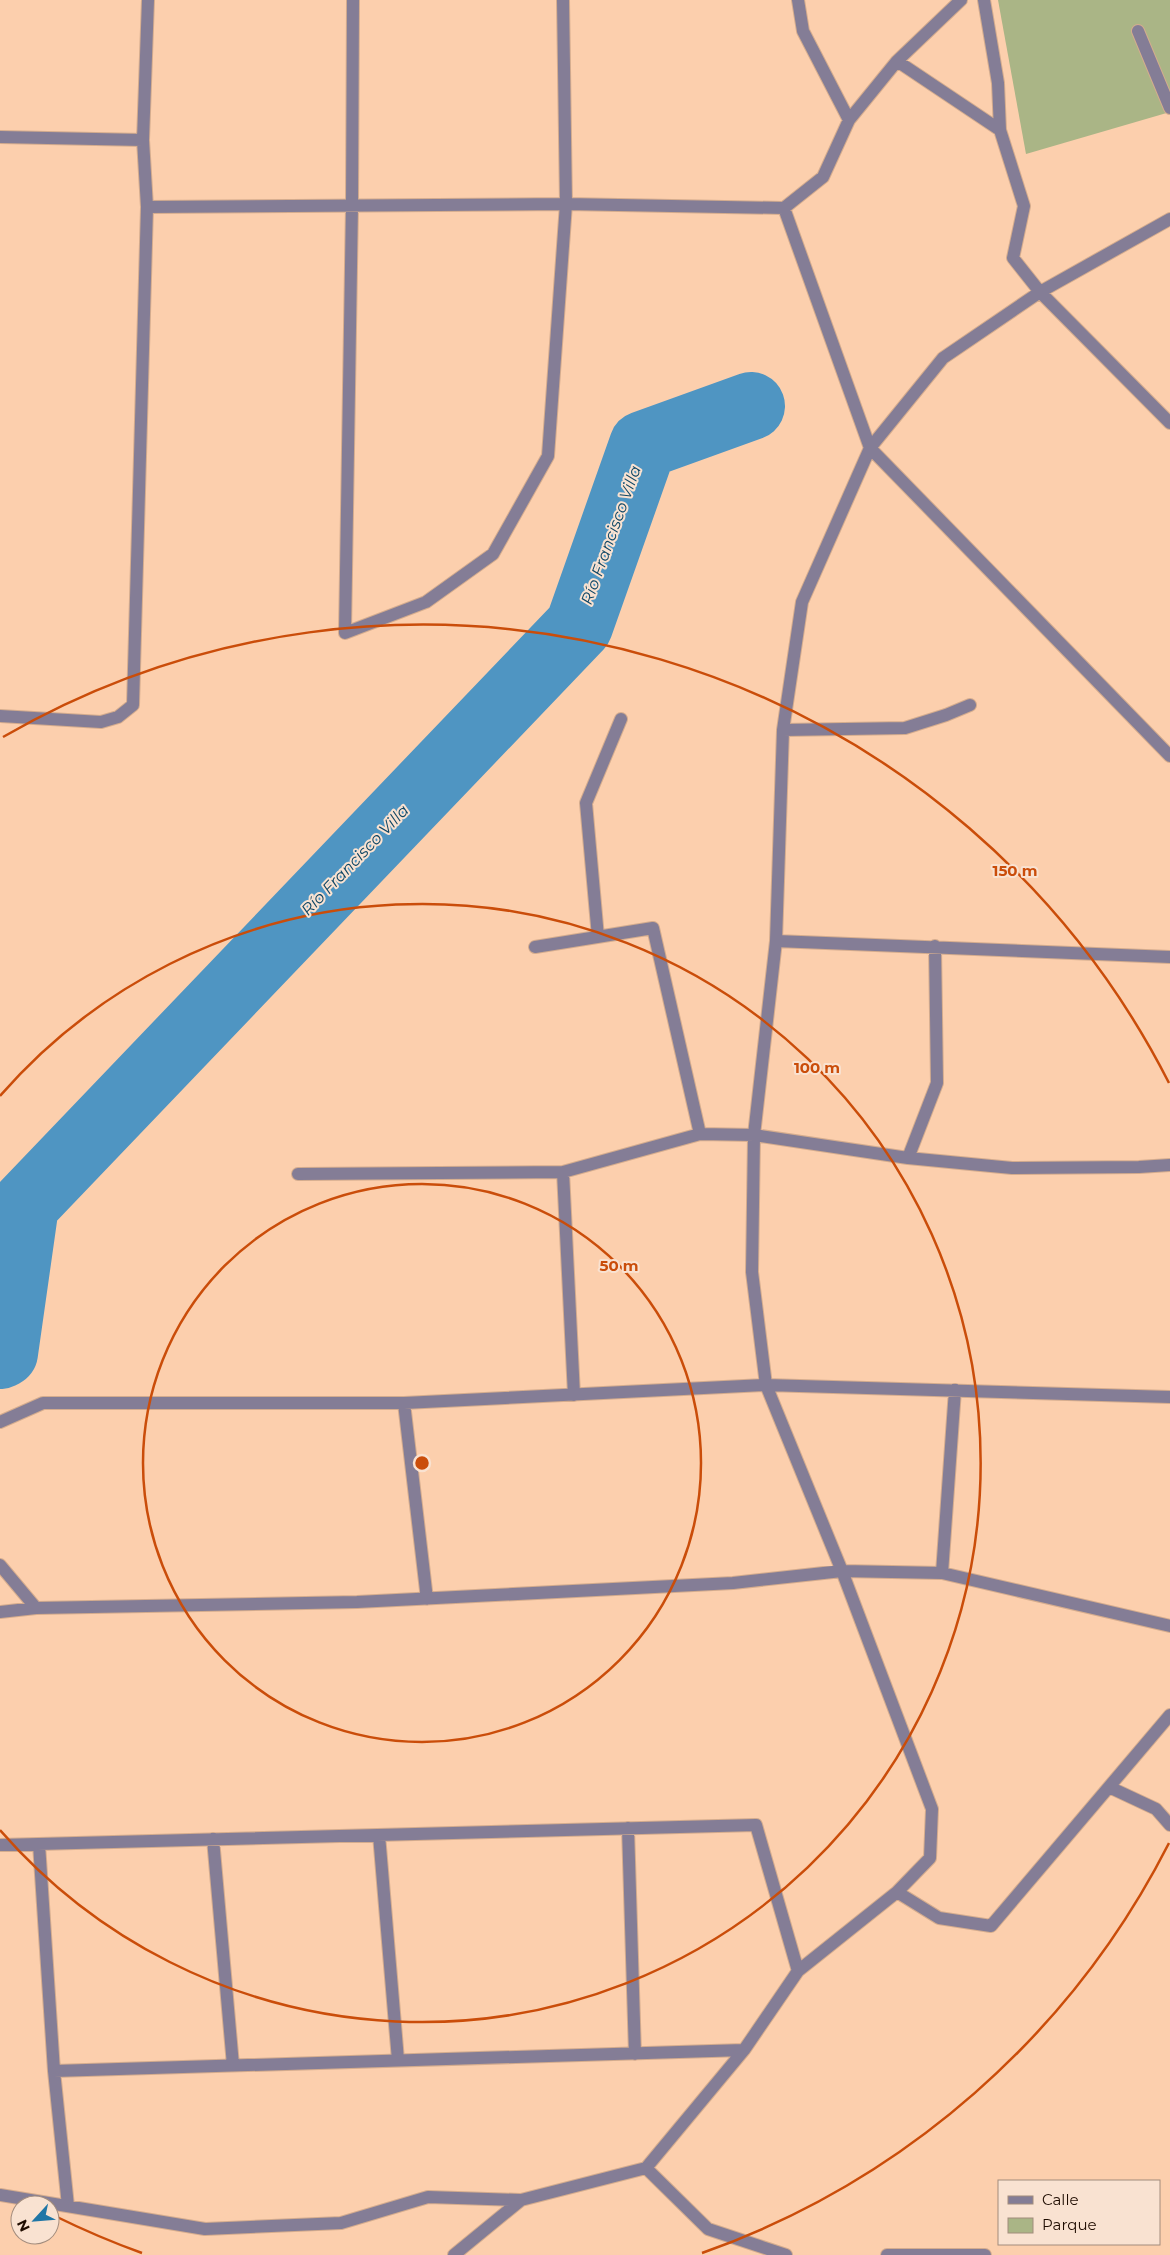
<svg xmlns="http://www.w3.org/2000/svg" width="1170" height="2255" viewBox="0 0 1170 2255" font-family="Montserrat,sans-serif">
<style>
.green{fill:#aab586}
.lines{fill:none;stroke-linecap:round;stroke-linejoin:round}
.river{stroke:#4f95c2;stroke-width:68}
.minor-casing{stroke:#d4ac8e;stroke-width:14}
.minor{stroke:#847d96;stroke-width:12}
.ring{fill:none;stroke:#ca4d0a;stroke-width:2.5}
.labels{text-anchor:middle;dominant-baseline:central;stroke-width:4;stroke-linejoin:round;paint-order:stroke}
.water-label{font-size:16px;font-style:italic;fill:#0d4564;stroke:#f9e2d1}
.centre{fill:#ca4d0a;stroke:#f9e2d1;stroke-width:2.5}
.ring-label{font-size:15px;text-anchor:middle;font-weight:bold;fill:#ca4d0a;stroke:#f9e2d1;stroke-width:4;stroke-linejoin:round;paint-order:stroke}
</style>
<rect width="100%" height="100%" fill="#fccfad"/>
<path class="green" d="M998 0H1170V112L1026 154Z"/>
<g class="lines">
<path class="river" d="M0 1355 4 1353 25 1205 579 626 643 445 751 406"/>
<g class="minor-casing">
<path id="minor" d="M353 0 352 205 345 633 426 602 493 554 548 456 566 204 563 0
M798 0 803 31 849 120
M984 0 998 83 1000 130 1024 206 1013 258 1040 292 1170 423
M1138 31 1170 108
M897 61 1000 130
M0 137 143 140
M147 207 566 204 784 208 823 177 849 120 897 61 961 0
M784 208 870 448 1170 756
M0 716 101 722 118 717 133 705 147 207 143 140 148 0
M783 730 905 728 946 715 970 705
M598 937 586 803 621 719
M776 941 1170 957
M535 947 653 928 700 1134
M908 1158 937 1083 935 946
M563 1172 574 1395
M298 1174 563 1172 700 1134 754 1135 908 1158 1012 1168 1139 1167 1170 1165
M404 1403 427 1599
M0 1422 43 1403H404L766 1385 1170 1397
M0 1565 36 1608
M942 1573 955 1390
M0 1612 36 1608 357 1602 733 1583 842 1571 942 1573 1170 1626
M1109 1787 1156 1809 1170 1825
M628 1828 635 2054
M379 1835 398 2060
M213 1839 233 2065
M39 1844 54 2071 68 2206
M0 1845 756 1825 798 1971
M897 1892 939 1918 991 1926 1170 1715
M54 2071 744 2050
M646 2168 708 2229 786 2255
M0 2195 205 2229 341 2223 428 2197 521 2200 646 2168 744 2050 798 1971 897 1892 930 1858 932 1809 842 1571 766 1385 752 1272 754 1135 776 941 783 730 802 602 870 448 943 358 1040 292 1170 219
M454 2255 521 2200
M887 2255H985"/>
</g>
<use href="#minor" class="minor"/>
</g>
<g class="ring">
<circle cx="422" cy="1463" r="279"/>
<path d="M0 1096A559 559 0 1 1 0 1830"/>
<path d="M1169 1843A838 838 0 0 1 702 2253M142 2253A838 838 0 0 1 55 2216M3 737A838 838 0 0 1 1169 1083"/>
</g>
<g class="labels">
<g class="water-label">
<text transform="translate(611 535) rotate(-70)">Río Francisco Villa</text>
<text transform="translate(355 860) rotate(-46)">Río Francisco Villa</text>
</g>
</g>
<circle cx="422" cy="1463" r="8" class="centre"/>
<g class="ring-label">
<text x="1015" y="876">150 m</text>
<text x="817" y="1073">100 m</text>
<text x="619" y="1271">50 m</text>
</g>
<rect x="998" y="2180" width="162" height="65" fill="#f9e2d1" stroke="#a28c7d"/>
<rect x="1008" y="2196" width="25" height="8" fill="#847d96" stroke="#a28c7d"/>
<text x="1042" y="2205" font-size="15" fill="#1f0c00">Calle</text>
<rect x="1008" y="2218" width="25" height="15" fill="#aab586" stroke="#a28c7d"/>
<text x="1042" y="2230" font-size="15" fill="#1f0c00">Parque</text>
<g transform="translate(35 2220) rotate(244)"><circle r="24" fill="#f9e2d1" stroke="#a28c7d"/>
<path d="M0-4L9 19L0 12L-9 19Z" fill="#2076a6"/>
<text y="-8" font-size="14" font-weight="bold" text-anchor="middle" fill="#1f0c00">N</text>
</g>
</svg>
